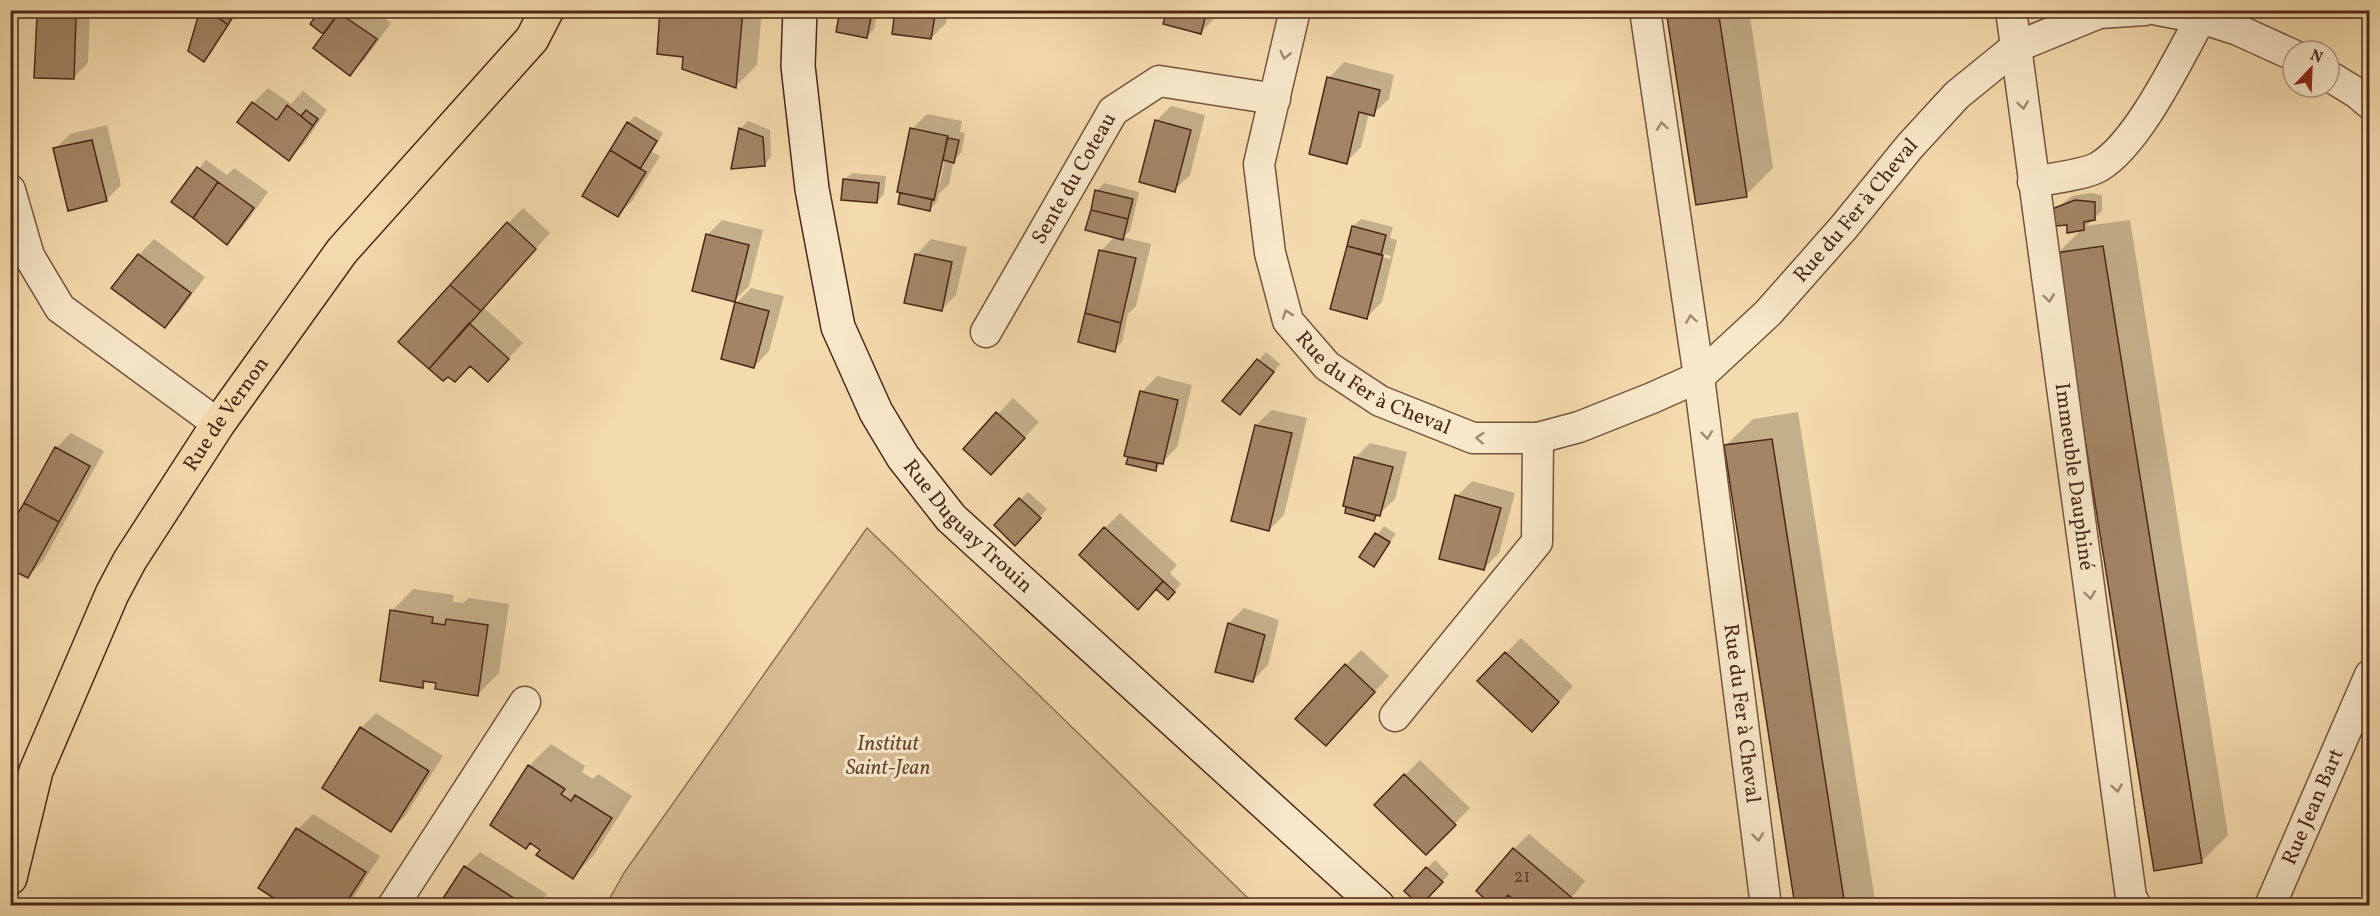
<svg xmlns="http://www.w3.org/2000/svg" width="2380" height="916" viewBox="0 0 2380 916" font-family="Vollkorn,serif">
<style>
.green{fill:#d7bc94;stroke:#917256;stroke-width:1.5}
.shadow{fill:#0003;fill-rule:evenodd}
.building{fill:#a38566;stroke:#4b2719;stroke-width:1.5}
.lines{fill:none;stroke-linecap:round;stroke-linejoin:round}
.street-casing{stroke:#75543e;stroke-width:33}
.secondary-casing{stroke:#4b2719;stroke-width:36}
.primary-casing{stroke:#4b2719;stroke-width:36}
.street{stroke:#f8e8ca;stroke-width:30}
.secondary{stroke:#f8e8ca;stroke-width:33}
.primary{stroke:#f4dbad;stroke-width:33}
.oneway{stroke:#a28872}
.labels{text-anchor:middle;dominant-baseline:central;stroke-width:6;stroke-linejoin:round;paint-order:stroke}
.number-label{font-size:18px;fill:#613e2c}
.street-label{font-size:21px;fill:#4b2719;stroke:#f8e8ca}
.park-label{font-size:21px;font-style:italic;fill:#674532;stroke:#f8e8ca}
</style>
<rect width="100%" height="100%" fill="#f4dbad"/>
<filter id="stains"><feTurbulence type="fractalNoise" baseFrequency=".00333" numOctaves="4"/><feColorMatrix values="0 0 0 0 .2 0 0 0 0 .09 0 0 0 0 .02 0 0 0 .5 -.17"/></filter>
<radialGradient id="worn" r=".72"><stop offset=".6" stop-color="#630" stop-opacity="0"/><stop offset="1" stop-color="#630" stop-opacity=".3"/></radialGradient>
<path class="green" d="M867 528 1255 905H606L624 873Z"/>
<path class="shadow" d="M38 10H90L88 63 73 78Z
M202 10H238L211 53 204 60Z
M322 10H373L391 23 365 59 350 74Z
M662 10H762L757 65 736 86 685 55Z
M842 10H878L874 29 867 37Z
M897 10H948L946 23 931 38Z
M1168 10H1218L1216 17 1201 32Z
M1668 10H1749L1773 168 1746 195Z
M1344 62 1394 75 1389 99 1373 114 1369 113 1361 147 1346 162 1329 78Z
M268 88 291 104 303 91 327 110 304 144 289 159 253 103Z
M1171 106 1205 115 1190 175 1174 190 1156 121Z
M927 114 962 121 960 132 965 133 961 153 954 160 949 184 938 195 937 202 929 210 900 203 912 129ZM942 159H945L940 183H937Z
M635 116 663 133 652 152 660 156 633 200 618 215 628 123Z
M748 121 770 130 771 157 764 165 733 167 741 128Z
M107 125 121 185 106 200 55 149 70 134Z
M206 160 227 175 234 168 268 192 242 228 227 243 173 201Z
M852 173 886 176 884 194 877 202 844 180Z
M1104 183 1139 192 1130 231 1123 237 1151 244 1136 306 1128 314 1122 342 1114 350 1101 251 1115 236 1097 191Z
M2092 193 2102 195V211L2086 226 2130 220 2228 835 2201 862 2057 254 2082 229 2068 224 2054 210 2072 196Z
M523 208 550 233 483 307 523 343 503 364H471L448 375 508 223Z
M1361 219 1393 227 1390 238 1397 240 1382 302 1367 317 1332 308 1353 226ZM1357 247 1391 256 1390 259 1357 250Z
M722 220 763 230 749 286 734 301 707 235Z
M154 239 205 277 180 311 165 326 114 288 139 255Z
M931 239 967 247 956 295 941 310 916 255Z
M751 288 784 296 769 351 754 367 736 303Z
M10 298 20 305 10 317Z
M1266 352 1280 364 1247 406 1224 401Z
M1157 376 1192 385 1177 447 1155 470 1128 463 1142 392Z
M1013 398 1039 422 1006 458 965 449Z
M1272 410 1307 418 1284 515 1269 530 1256 425Z
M1798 412 1876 906H1797L1725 446 1753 419Z
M71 433 104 451 43 561 28 576 56 448Z
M1370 443 1407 452 1395 499 1374 519 1347 512 1355 458Z
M1472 481 1515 493 1499 553 1484 568 1457 496Z
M1028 492 1047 509 1023 536 996 525Z
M1120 513 1177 565 1170 573 1181 584 1168 598 1157 588 1138 608 1105 528Z
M1384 526 1396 534 1373 565 1361 556Z
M413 589 454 595 453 602 463 603 469 598 509 604 499 673 477 695 438 681 428 680 422 686 392 611Z
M1244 608 1279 620 1268 665 1253 680 1217 671 1229 623Z
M1521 638 1573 686 1547 715 1479 681Z
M1361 650 1389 676 1341 729 1346 665Z
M376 713 443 756 406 815 391 830 361 728Z
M551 744 585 766 582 772 593 779 598 774 632 796 594 855 573 877 542 849 529 766Z
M1420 760 1470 808 1426 853 1405 775Z
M313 814 380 856 348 906H289L260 887 298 829Z
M1529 834 1585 881 1565 906H1523L1514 849Z
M480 852 547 894 539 906H440L465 867Z
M1435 860 1449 874 1421 904 1406 890Z"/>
<path class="building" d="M37 10H76V17L37 15Z
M200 10H208L228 25 204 62 188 51Z
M208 10H237L228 25Z
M320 10H337L339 13 323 34 310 24Z
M660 10H743L736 88 682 69 683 57 657 54Z
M840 10 871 17 867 38 836 32Z
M895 10H936L931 39 892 34Z
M1167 10H1207L1201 34 1163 24Z
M1358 10H1380L1378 16Z
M1666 10H1718L1747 197 1696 205Z
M339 13 377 39 350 76 313 48Z
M37 15 76 17 74 79 34 78Z
M1327 77 1380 90 1374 116 1359 112 1347 164 1309 154Z
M252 102 277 120 287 105 313 126 289 161 237 122Z
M306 110 318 119 313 126 301 116Z
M1155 120 1191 130 1175 192 1139 182Z
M627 122 657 141 640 169 610 150Z
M739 128 763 137 765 166 731 169Z
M910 128 948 136 934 200 897 192Z
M947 138 959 140 954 163 943 160Z
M92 140 107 201 68 211 53 148Z
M610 150 646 172 618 217 582 196Z
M197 167 218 182 193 218 171 202Z
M843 179 879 183 877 203 841 200Z
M218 182 254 208 227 245 193 218Z
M1095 190 1133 199 1128 219 1091 210Z
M900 193 932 199 930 211 898 204Z
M2075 200 2095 202V220L2084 222V230L2067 233V225L2056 226 2052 209Z
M1091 210 1128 219 1123 240 1085 230Z
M507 222 536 249 481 311 450 285Z
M1352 226 1386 235 1381 255 1347 246Z
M706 234 749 245 735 302 692 291Z
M1347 246 1383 255 1367 319 1330 309Z
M2103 246 2202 863 2154 871 2055 253Z
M1099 250 1136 258 1121 323 1085 313Z
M138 254 191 293 165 328 111 288Z
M915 254 952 262 942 311 904 303Z
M450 285 481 311 429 369 398 342Z
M735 302 769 311 754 368 721 359Z
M1085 313 1121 323 1115 352 1078 342Z
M469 323 509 359 488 382 470 366 455 382 448 377 443 381 429 369Z
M1257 359 1274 372 1240 415 1222 401Z
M1140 391 1178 400 1163 464 1124 456Z
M996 412 1025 438 991 475 963 449Z
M1255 425 1292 433 1269 531 1231 521Z
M1772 439 1845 906H1795L1724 445Z
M55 447 90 466 59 522 24 503Z
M1128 457 1157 463 1156 471 1126 464Z
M1354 457 1393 467 1380 516 1343 506Z
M1455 495 1501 508 1484 570 1439 559Z
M1019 498 1041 518 1015 546 994 525Z
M24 503 59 522 28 578 10 569V527Z
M1346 507 1376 515 1374 521 1345 513Z
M1104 527 1163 581 1138 610 1079 555Z
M1375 533 1390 542 1374 567 1359 557Z
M1163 581 1175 592 1168 600 1156 589Z
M390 610 433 617 432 623 445 625 446 619 488 625 478 696 435 689 436 683 423 681V688L380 681Z
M1228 623 1265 635 1253 682 1215 672Z
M1505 652 1559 702 1532 732 1477 681Z
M1345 664 1375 692 1326 746 1295 719Z
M360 727 429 771 391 832 322 788Z
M528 765 565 789 561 794 571 801 575 795 612 818 573 879 536 855 540 850 530 843 526 849 490 825Z
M1404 774 1456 825 1426 855 1374 805Z
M296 828 366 872 344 906H286L258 888Z
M1513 848 1571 897 1564 906H1521L1508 895 1498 906H1493L1476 891Z
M464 866 526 906H438Z
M1426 867 1443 882 1420 906 1404 891Z"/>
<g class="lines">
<g class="street-casing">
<g id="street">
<path id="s1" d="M1295 10 1259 164 1270 253 1288 321 1327 366 1380 401 1473 438H1538L1579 427 1652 398 1699 377 1768 313 1844 227 1910 146 1957 95 2016 47 2099 13 2145 10"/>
<path id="s2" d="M1645 10 1699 377 1766 906"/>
<path id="s3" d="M2011 10 2131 897 2136 906"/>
<path d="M2158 10 2201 18 2238 30 2293 55"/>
<path d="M2329 76 2357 93 2370 104"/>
<path d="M2033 182C2049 179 2089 174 2100 166 2139 142 2178 59 2201 18"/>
<path d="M10 190 29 256 60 308 218 424"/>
<path id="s4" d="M986 332 1113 111 1159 81 1275 99"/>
<path d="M1395 716 1537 542 1538 438"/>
<path d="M393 906 525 702"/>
<path id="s5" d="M2270 906 2370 675"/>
</g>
</g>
<g class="secondary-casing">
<g id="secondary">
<path id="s6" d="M800 10 798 66 812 189 838 327 876 412 903 457 951 518 1378 906"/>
</g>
</g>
<g class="primary-casing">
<g id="primary">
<path id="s7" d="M10 878 36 771 112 594 130 560 218 424 342 251 532 39 547 10"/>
</g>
</g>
<use href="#street" class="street"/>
<use href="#secondary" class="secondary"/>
<use href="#primary" class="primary"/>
</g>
<defs><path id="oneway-chevron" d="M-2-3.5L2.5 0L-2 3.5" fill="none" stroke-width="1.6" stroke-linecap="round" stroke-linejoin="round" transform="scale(1.5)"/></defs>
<g class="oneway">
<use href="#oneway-chevron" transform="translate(1285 55) rotate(103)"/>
<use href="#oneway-chevron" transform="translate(2023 105) rotate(83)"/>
<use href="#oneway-chevron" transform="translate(1662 126) rotate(-98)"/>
<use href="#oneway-chevron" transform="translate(2049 298) rotate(82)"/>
<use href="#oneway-chevron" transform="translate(1287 314) rotate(-109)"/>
<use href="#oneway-chevron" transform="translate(1691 319) rotate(-98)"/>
<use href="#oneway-chevron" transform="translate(1707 435) rotate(83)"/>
<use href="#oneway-chevron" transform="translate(1480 438) rotate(-177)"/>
<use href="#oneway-chevron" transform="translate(2090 595) rotate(82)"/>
<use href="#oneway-chevron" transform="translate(2117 788) rotate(82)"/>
<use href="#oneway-chevron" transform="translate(1758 837) rotate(83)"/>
</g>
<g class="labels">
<g class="number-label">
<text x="1522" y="877">21</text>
</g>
<g class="street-label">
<text stroke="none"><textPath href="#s4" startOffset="177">Sente du Coteau</textPath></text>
<text stroke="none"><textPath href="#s1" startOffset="1008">Rue du Fer à Cheval</textPath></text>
<text stroke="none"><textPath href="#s1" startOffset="426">Rue du Fer à Cheval</textPath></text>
<text stroke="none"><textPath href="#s7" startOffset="516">Rue de Vernon</textPath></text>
<text stroke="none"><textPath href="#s3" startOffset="471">Immeuble Dauphiné</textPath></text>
<text stroke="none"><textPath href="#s6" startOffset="561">Rue Duguay Trouin</textPath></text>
<text stroke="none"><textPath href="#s2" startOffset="710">Rue du Fer à Cheval</textPath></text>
<text stroke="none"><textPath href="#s5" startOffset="108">Rue Jean Bart</textPath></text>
</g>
<g class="park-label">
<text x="888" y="744">Institut<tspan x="888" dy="24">Saint-Jean</tspan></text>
</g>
</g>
<rect width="2380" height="916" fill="none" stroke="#f4dbad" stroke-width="36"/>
<rect x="12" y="12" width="2356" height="892" fill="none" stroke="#4b2719" stroke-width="3"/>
<rect x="18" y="18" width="2344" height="880" fill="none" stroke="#4b2719" stroke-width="1.5"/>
<g transform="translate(2311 69) rotate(23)"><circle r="28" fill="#f8e8ca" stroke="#b39b83" stroke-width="1.5"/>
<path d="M0-4.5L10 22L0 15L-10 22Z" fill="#8f2418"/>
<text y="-9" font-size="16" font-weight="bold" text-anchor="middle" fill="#4b2719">N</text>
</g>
<rect width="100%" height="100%" filter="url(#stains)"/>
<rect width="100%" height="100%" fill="url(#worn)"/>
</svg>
